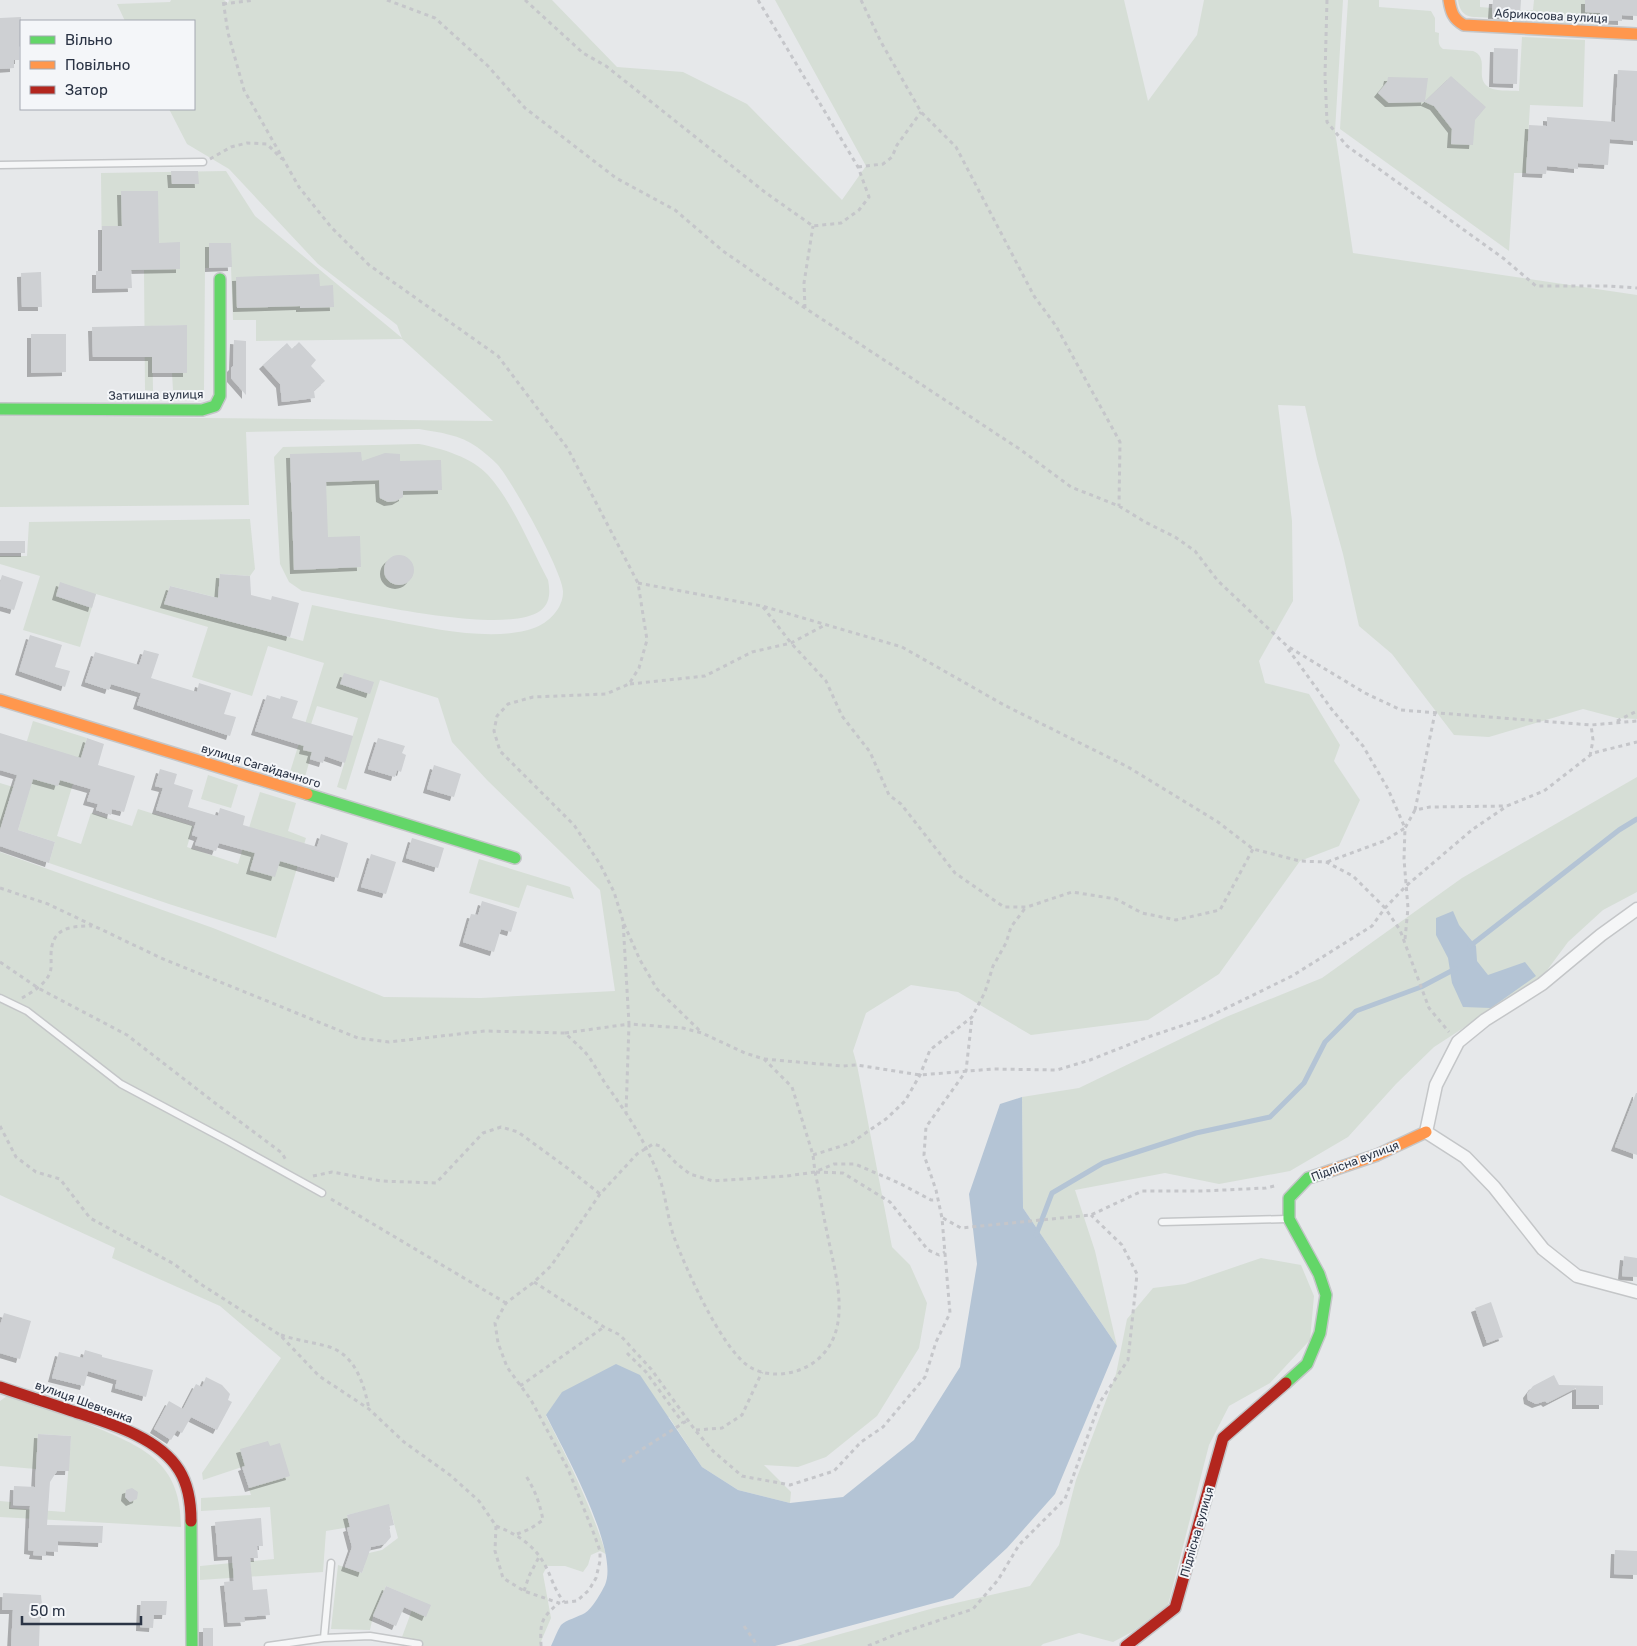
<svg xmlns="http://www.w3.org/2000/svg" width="1637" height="1646" viewBox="0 0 1637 1646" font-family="Rubik,sans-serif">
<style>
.green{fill:#d6ded6}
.water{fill:#b4c4d5}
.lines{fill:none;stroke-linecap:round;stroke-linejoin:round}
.stream{stroke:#b4c4d5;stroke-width:5}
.building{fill:#ced0d3;filter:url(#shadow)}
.lane-casing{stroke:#c4c6c8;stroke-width:9}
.street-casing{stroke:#c4c6c8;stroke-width:15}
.fast-casing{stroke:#c4c6c8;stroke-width:14}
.slow-casing{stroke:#c4c6c8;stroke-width:14}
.jam-casing{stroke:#c4c6c8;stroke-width:14}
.path{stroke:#c5c6ca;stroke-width:3;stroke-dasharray:4 4;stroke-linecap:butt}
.lane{stroke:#f5f6f7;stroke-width:6}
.street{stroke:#f5f6f7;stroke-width:12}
.fast{stroke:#63d668;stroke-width:11}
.slow{stroke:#ff974d;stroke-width:11}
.jam{stroke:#b3261e;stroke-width:11}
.labels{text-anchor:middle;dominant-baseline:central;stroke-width:4;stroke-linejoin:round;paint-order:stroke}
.street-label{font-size:12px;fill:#2b3445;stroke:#f4f6f9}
</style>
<defs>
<filter id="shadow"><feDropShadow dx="-4" dy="4" stdDeviation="0" flood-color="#0004"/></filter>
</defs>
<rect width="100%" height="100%" fill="#e6e8ea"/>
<path class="green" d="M171 0H224L228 3 229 0H552L617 67 683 72 747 104 842 200 866 166 775 0H1124L1148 101 1197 35 1204 0H1343L1335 131 1353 253 1637 295V719L1617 718 1583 709 1489 737 1454 735 1392 654 1359 626 1343 554 1317 459 1305 406 1278 405 1292 521 1293 601 1259 661 1265 683 1309 694 1340 745 1334 761 1360 800 1339 846 1300 861 1219 974 1148 1020 1031 1035 958 992 911 985 866 1013 853 1051 857 1065 892 1247 910 1265 927 1303 919 1348 877 1416 826 1457 798 1467 764 1465 791 1492 790 1503 738 1490 702 1467 669 1417 546 1416C569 1461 591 1506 606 1554L600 1551 591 1555 588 1565 583 1572 565 1566H547L543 1574 551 1618 539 1646H418L419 1640 402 1637 416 1599 386 1586 373 1616 370 1630 331 1629 338 1565 362 1573 365 1564 357 1561 356 1556 382 1550 398 1538 389 1505 347 1515 350 1527 326 1531 323 1572 200 1580V1566L274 1559 270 1507 201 1511V1498L251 1495 242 1467 203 1480 202 1473 281 1358 220 1306 112 1258 115 1248 0 1195V852L213 928 384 997 481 998 615 991 600 890 487 780 452 742 438 698 380 680 346 790 337 787 358 718 317 706 303 749 312 752 305 777 290 772 324 663 268 646 252 696 192 677 208 627 96 594 80 647 23 630 40 576 0 564V556H27L29 522 250 519 255 569 250 576 220 574 218 598 170 586 165 604 303 641 312 605C339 611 367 616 394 621 434 629 495 642 534 628 548 623 563 609 563 592 564 574 511 479 497 464 491 458 484 452 477 447 461 435 438 432 419 429L246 432 249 505 0 507V416L493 421 402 339 256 341V320H233L231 267 205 268 204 390H173L172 373H187V325L152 326 153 391 145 390 144 270 102 271 101 173 226 171 255 216 402 338 397 325 318 264 229 169 187 144 169 109H194V21H125L117 4 170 2Z
M1348 0H1379V7L1431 11 1435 18V32L1439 33C1439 39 1437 45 1443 49L1473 51C1490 58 1475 76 1487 86 1494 92 1510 90 1519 91L1522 37 1585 40 1583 107 1530 105 1526 173H1514L1509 251 1340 129Z
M1458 0H1480V7L1492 8V18C1474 16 1461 21 1458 0Z
M1534 0H1585V12L1600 13V20L1598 25 1521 20V10H1533Z
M419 444C441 448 473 458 488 475 512 501 531 548 548 580 550 591 551 603 540 611 503 637 349 599 302 591L289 582 280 564 274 457 283 447Z
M33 721 87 738 57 836 81 844 91 813 132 826 138 809 193 826 187 847 238 864 260 792 296 803 288 831 306 838 276 938 169 904 49 863 55 842 18 830 27 798 11 793 0 830V783L13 787Z
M208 775 238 785 231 808 201 799Z
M1637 777V892L1603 910 1568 942 1542 977 1434 1047 1396 1084 1348 1137 1290 1171 1219 1184 1165 1173 1075 1190 1095 1251 1117 1346 1023 1208 1022 1097 1079 1088 1226 1017 1322 978 1462 878Z
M479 859 570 887 574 899 527 885 519 908 469 893Z
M1261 1258 1301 1265 1314 1296 1310 1340 1270 1383 1229 1406 1209 1445 1168 1605 1132 1632 1113 1642 1079 1633 1043 1644 1041 1646H797L934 1608 1030 1586 1059 1545 1076 1480 1116 1374 1127 1319 1153 1288 1185 1284Z
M7 1396C38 1406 70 1416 100 1429 150 1450 181 1467 181 1527L0 1517V1501L11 1502 10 1508 65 1512 71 1436 38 1434 36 1469 0 1466V1401Z"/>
<path class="water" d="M1453 911 1459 925 1476 946 1477 961 1488 975 1525 962 1536 976 1491 1008 1463 1007 1452 983 1448 958 1436 935V918Z
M1022 1097 1023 1208 1117 1346 1055 1494 1007 1548 953 1598 775 1646H551C554 1640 557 1631 561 1625 566 1620 578 1617 585 1613 592 1609 601 1593 605 1585 620 1551 563 1449 546 1415L562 1392 616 1364 640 1375 702 1467 738 1490 790 1503 843 1497 914 1440 960 1367 977 1264 969 1194 1000 1104Z"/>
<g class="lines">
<path class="stream" d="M1470 946 1619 830 1637 819
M1036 1235 1052 1193 1103 1163 1196 1133 1270 1117 1304 1083 1325 1042 1356 1011 1421 987 1455 969"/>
</g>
<path class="building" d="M1493 0H1521L1520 16 1492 15Z
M1585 0H1637V16L1622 15V21L1600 20V13L1585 12Z
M21 17V45L19 47V60H14V68L0 69V18Z
M1494 48 1518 49 1517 84 1493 83Z
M1618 70 1637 71V141L1610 139 1608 165 1578 163V169L1547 166 1546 174 1526 173 1529 125 1547 126V117L1615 122Z
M1451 76 1486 107 1475 120 1473 145 1451 144 1452 129 1434 106 1425 102 1389 103 1378 93 1387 82 1388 77 1428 78 1425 101Z
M171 171H198L199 184H172Z
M121 191H158L159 243 180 242V269L131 270 132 288 96 289V271H102V226H122Z
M209 243H231L232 267 209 268Z
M41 272 42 307H22L21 273Z
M319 274 320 286 333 285 334 307 300 308V306L237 308 236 277Z
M187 325V373H152V357H93L92 327Z
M31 334H66V372L31 373Z
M234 340 246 341V395L231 378V368L233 366Z
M299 342 316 360 311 366 325 381 314 391 315 398 282 402 280 384 263 365 287 343 292 349Z
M361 452 362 461 385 453 400 454V461L441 460 442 490 403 491V497L396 501 388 502 380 498 379 480 326 482 328 537 360 536 361 567 294 570 290 454Z
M0 541H25V553H0Z
M384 570a15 15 0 1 1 30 0a15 15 0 1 1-30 0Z
M220 574 250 576 251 595 271 600 272 596 299 603 290 637 164 604 170 586 218 598Z
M2 575 23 582 14 610 0 606V582Z
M60 582 96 594 92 608 56 596Z
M30 635 62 645 55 667 70 671 65 687 19 671Z
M144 650 159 654 151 678 197 692 199 683 231 693 224 714 236 717 230 736 137 705 141 693 111 684 109 690 85 682 95 652 139 665Z
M344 673 374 682 370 694 340 684Z
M267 695 280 699 281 696 298 701 292 718 353 736 345 763 325 756 323 763 310 759 312 752 303 750 304 746 255 731Z
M0 733 81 758 87 738 104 744 98 765 135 776 124 812 112 809 111 815 96 810 98 804 87 801 91 789 60 780 58 786 33 779 18 830 55 842 49 863 0 846V830L17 775 0 770Z
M378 738 405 746 402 753 406 755 401 772 397 770 395 777 368 769Z
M434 765 461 774 454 797 427 789Z
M160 769 177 774 174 784 193 790 188 807 218 816 220 808 245 816 243 825 317 847 321 834 348 843 338 878 280 861 275 877 250 870 255 853 219 843 216 851 195 845 198 837 192 835 196 822 156 810 163 788 155 786Z
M412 838 444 848 438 868 406 858Z
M371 854 396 862 386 894 361 887Z
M482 901 517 912 511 932 501 929 494 952 463 942 471 914 478 915Z
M1636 1093H1637V1155L1615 1147Z
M1624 1256 1637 1258V1277L1622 1276Z
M1491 1302 1503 1337 1487 1343 1475 1308Z
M4 1313 31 1321 20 1359 0 1353V1325Z
M85 1350 102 1355V1357L153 1370 146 1397 115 1388 117 1380 88 1371 84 1386 52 1378 59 1352 83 1358Z
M1554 1375 1559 1385 1603 1386V1405H1576V1388L1547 1403 1545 1401 1536 1404 1528 1400 1527 1394 1533 1386Z
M206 1377 222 1385 230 1394 228 1400 232 1402 217 1430 191 1417 182 1433 177 1430 171 1440 154 1429 169 1401 183 1409 196 1384 202 1387Z
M38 1434 71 1436 69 1471H57L50 1482 47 1525 103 1526 102 1543 58 1541V1552L46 1551V1556L33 1555 34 1551 28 1550 30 1506 13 1505 14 1486 35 1487Z
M268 1441 270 1446 280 1443 290 1476 249 1488 242 1467 245 1466 240 1449Z
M132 1488 138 1492 137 1499 130 1502 125 1497 126 1490Z
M389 1504 394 1525 389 1526 391 1537 385 1544 371 1547 362 1573 345 1567 352 1547 347 1528 350 1527 347 1515Z
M261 1518 263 1546H257L258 1558H250L253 1590 267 1589 270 1615 244 1617 245 1622 228 1623 224 1582 234 1581 232 1556 218 1557 215 1522Z
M1615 1550 1637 1551V1575L1614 1574Z
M386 1586 431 1605 426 1617 404 1607 396 1626 373 1616Z
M3 1593 41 1595 42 1605 45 1608V1614L40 1617 39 1646H11L13 1610H2Z
M141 1601H167L166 1615H154L153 1628 140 1627Z
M203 1628H213V1646H203Z"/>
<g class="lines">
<g class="lane-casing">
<path id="lane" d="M0 165 203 162
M0 998 27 1011 121 1084 228 1141 322 1193
M1162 1222 1287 1219
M324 1638 331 1563
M268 1646 324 1638 370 1636 419 1644"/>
</g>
<g class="street-casing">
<path id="street" d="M1637 909 1601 935 1542 984 1485 1020 1458 1042 1436 1085 1426 1132 1465 1157 1494 1187 1543 1249 1577 1276 1637 1292"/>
</g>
<g class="fast-casing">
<path id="fast" d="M0 409 202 410 215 406 220 396V279
M307 794 515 858
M1286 1383 1307 1364 1320 1333 1326 1295 1319 1274 1289 1219V1198L1308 1178 1321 1174
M191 1521 192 1646"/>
</g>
<g class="slow-casing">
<path id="slow" d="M1449 0C1451 12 1453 19 1464 25L1637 34
M0 700 307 794
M1321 1174 1377 1155 1426 1132"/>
</g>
<g class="jam-casing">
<path id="jam" d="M0 1387C23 1395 46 1402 69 1410 105 1422 158 1436 179 1470 189 1486 191 1503 191 1521
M1126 1646 1175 1608 1223 1438 1286 1383"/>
</g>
<path class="path" d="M387 0 435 18 488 66 525 108 616 178 675 210 723 251 805 308 1021 450 1071 487 1119 506 1145 522 1175 537 1195 551 1218 581 1287 646 1365 693 1401 710 1591 725 1637 721
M525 0 583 53 606 66 766 193 813 226 841 223 859 210 869 197 858 167 758 0
M861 0 881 42 921 112 956 147 1034 296 1056 326 1120 442 1119 506
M1327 0 1325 75 1327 122 1347 146 1503 258 1536 286H1609L1637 288
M223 4 254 0
M210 159 231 147 247 143 267 144 282 159
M858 167 883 164 892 157 897 145 921 112
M805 308 804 283 813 226
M638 583 762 606 902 647 1004 705 1128 767 1218 822 1253 849 1300 861 1326 862 1353 876 1385 908 1400 930 1429 1008 1449 1032
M763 607 791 643 826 681 842 716 870 752 889 795 901 804 955 873 1004 907H1027L1072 892 1116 899 1142 913 1176 920 1220 910 1253 849
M1288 649 1333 711 1363 746 1388 789 1405 828 1384 841 1327 862
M630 684 705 676 752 652 791 643 825 625
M1617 721 1637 711
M1590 756 1593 740 1591 725
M1415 810 1435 713
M0 888 48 904 161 958 358 1038 389 1042 485 1031 565 1033C571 1039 578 1045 584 1051 592 1060 598 1072 605 1083 620 1104 636 1126 647 1150 651 1158 655 1166 658 1174 666 1194 667 1217 674 1237 686 1269 720 1345 747 1365 767 1380 799 1375 817 1360 852 1331 837 1280 829 1242 824 1219 820 1195 815 1172L813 1155 792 1087 764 1059 745 1053 702 1033 683 1028 629 1024 623 921 614 892 600 864 574 825 500 751 494 731 497 716 508 704 533 697 606 694 629 684 639 668 647 640 638 583 568 449 498 356 369 265 331 227 299 187 244 90 228 33 223 0
M624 924 640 960 657 989 700 1031
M1405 939 1408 908 1404 859 1405 828 1415 810 1430 807 1507 806
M0 962 38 988 127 1035 215 1103 282 1153 287 1162
M22 998C32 992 43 986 49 975 52 970 51 962 51 956 51 928 69 926 92 926
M565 1033 629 1024 626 1113
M764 1059 842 1066 857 1065 920 1075 993 1069 1057 1070 1090 1060 1148 1037 1208 1017 1292 976 1372 926 1385 908 1406 886 1473 829 1507 806 1544 791 1593 753 1637 742
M0 1126 16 1157 36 1172 60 1179 90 1218 174 1264 199 1283 280 1335 319 1376 369 1409 404 1442 450 1475 479 1501 496 1526 495 1551 503 1578 524 1591 559 1603 577 1601 589 1590 596 1578 600 1561V1551L594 1534 568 1469 531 1400 507 1367 498 1343 495 1323 506 1303 534 1282 551 1266 600 1194 637 1154 653 1144 660 1146 677 1164 690 1174 713 1181 787 1176 815 1172 834 1164H855L899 1183 931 1200H938
M813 1155 851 1143 886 1119 905 1101 920 1075 930 1050 972 1017 985 992 993 966 1006 943 1011 927 1026 907
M816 1172 843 1173 890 1202 928 1250 939 1255 945 1252
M313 1176 332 1172 381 1181 436 1183 483 1133 501 1127 518 1132 570 1170 600 1194
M331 1199 506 1303
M943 1218 961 1228 1091 1215 1142 1191H1203L1266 1188 1278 1185
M534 1282 604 1327 620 1335 651 1369 695 1430 713 1451 742 1476 790 1485 834 1471 861 1442 883 1427 925 1377 936 1342 950 1313 942 1218 936 1190 924 1155 926 1127 966 1071 972 1017
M281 1335C296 1340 311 1342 326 1346 355 1353 364 1384 369 1409
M627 1353 646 1372 683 1423
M520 1386 604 1327
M696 1430 722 1428 742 1415 762 1372
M622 1462 688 1420
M496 1526C524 1537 540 1550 551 1578 555 1588 558 1594 564 1602
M517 1534 530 1529 543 1520C540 1504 535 1490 526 1476
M524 1591 529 1576 539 1557
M744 1626 758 1646
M541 1646C540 1622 541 1618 559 1603
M868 1646 892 1636 973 1609 998 1580 1019 1545 1065 1499 1100 1402 1128 1360 1135 1294 1137 1274 1122 1245 1091 1215"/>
<use href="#lane" class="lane"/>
<use href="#street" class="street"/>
<use href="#fast" class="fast"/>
<use href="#slow" class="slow"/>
<use href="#jam" class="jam"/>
</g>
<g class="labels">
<g class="street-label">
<text transform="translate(1551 16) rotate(3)">Абрикосова вулиця</text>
<text transform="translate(156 395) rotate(-1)">Затишна вулиця</text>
<text transform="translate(261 766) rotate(17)">вулиця Сагайдачного</text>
<text transform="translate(1355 1161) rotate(-21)">Підлісна вулиця</text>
<text transform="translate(84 1402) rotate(20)">вулиця Шевченка</text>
<text transform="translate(1197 1532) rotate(-74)">Підлісна вулиця</text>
</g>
</g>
<rect x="20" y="20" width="175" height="90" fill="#f4f6f9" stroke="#a4a8b1"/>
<rect x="30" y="36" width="25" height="8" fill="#63d668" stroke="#a4a8b1"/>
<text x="65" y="45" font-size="15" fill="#2b3445">Вільно</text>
<rect x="30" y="61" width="25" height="8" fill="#ff974d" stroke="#a4a8b1"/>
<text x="65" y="70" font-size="15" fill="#2b3445">Повільно</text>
<rect x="30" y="86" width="25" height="8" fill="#b3261e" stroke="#a4a8b1"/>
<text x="65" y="95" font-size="15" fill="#2b3445">Затор</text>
<path d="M22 1616v8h119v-8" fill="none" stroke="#2b3445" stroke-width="2.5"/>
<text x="30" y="1616" font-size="15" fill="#2b3445" stroke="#f4f6f9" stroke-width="4" paint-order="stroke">50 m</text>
</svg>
